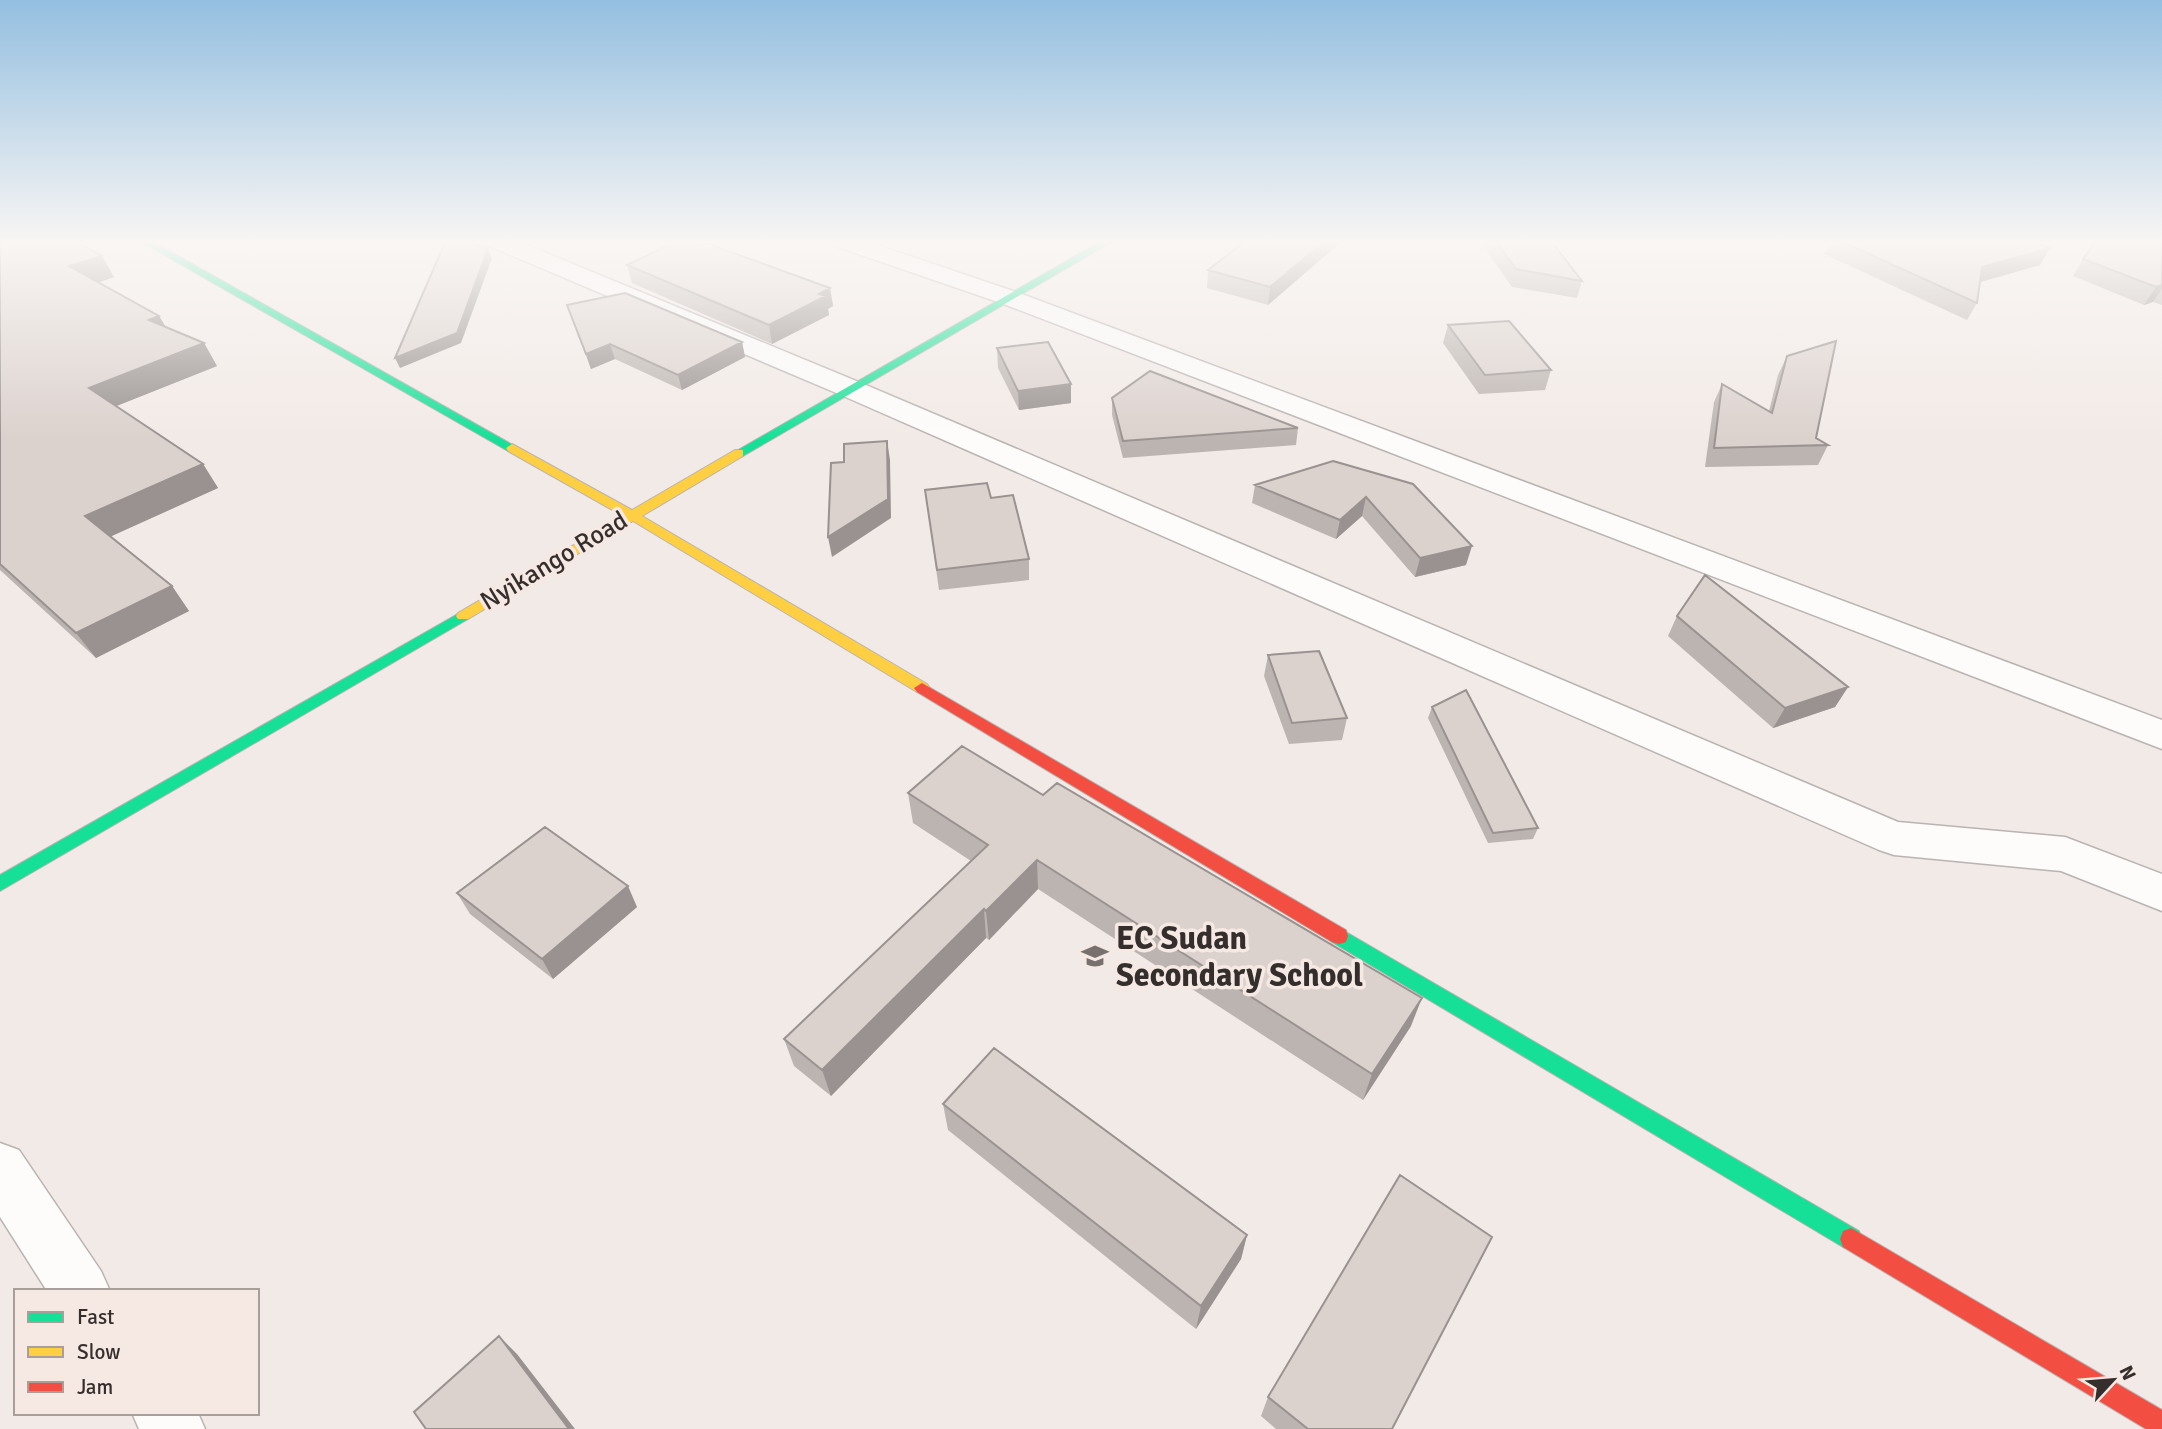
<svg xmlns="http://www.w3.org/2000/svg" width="2162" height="1429" viewBox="0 0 2162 1429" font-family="Signika,sans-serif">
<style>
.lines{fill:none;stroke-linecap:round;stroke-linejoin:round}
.street-casing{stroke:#b9b3b1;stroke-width:3}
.fast-casing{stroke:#b9b3b1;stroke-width:2}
.slow-casing{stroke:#b9b3b1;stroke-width:2}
.jam-casing{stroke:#b9b3b1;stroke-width:2}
.street{fill:#fdfcfb;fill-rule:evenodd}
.fast{fill:#16e098;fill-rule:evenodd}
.slow{fill:#ffcf43;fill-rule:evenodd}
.jam{fill:#f24e42;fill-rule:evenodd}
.wall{fill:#bcb4b0}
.shaded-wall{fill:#999290}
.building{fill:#dbd1cd;stroke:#999290;stroke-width:2}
.labels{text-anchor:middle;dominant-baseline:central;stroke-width:7;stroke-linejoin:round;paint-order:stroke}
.street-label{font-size:26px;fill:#342f2d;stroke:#f6e9e3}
.near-poi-label{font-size:32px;font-weight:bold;fill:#342f2d;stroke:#f6e9e3;text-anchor:start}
</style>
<rect width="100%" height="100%" fill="#f2eae7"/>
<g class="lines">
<g class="street-casing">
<path id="street" d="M484 240H515L861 383 1898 822 2065 837 2162 874V911L2061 871 1894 855 1879 850 841 395 487 245Z
M829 240H863L1019 293 2162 720V749L1001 303 832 245Z
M0 1143 19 1150 101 1271 110 1291H47L0 1217Z
M132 1413H198L205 1429H139Z"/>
</g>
<g class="fast-casing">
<path id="fast" d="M138 240H150L518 448 512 452 508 451Z
M1103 240H1115L743 456 739 457 733 453Z
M463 611 468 613 470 616 468 619 0 891V875Z
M1339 928 1859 1231 1862 1239 1859 1247 1851 1250 1843 1247 1332 942 1330 936 1332 930Z"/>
</g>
<g class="slow-casing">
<path id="slow" d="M512 444 632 510 735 450H743V456L642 516 927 684 930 688 927 692H917L633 521 468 619H458L456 616 458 613 623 516 508 451 506 448Z"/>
</g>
<g class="jam-casing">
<path id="jam" d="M922 683 1346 930 1348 936 1346 942 1339 944 1332 942 917 692 914 688Z
M1851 1228 2162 1410V1429H2146L1843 1247 1840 1239 1843 1231Z"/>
</g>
<use href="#street" class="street"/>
<use href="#fast" class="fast"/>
<use href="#slow" class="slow"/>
<use href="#jam" class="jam"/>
</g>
<path class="wall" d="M0 240 102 256 114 277 98 283 159 316 166 327 204 343 217 366 116 406 203 464 218 488 111 536 172 586 189 611 96 658 0 570Z
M1479 240H1550L1582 281 1577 298 1512 287Z
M1830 240H2029L2040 265 1980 282 1977 303 1967 320 1824 254Z
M2162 240V305L2153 302 2144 305 2073 276 2083 259Z
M1341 242 1268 305 1207 288 1208 270Z
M627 265 830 288 833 306 828 309 829 315 772 344 632 283Z
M567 305 742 342 745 357 682 390 615 359 591 369Z
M1448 325 1551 370 1545 390 1479 394 1443 343Z
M997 348 1071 384V403L1019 410 998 368Z
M1787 356 1816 438 1828 445 1818 465 1705 467 1714 402 1722 384 1769 411 1778 375Z
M1112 398 1298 428 1296 445 1123 458 1112 415Z
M1333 461 1466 565 1415 577 1362 516 1336 539 1252 503 1255 485Z
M925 490 991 498 1029 559V580L939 590Z
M1677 616 1848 687 1835 707 1773 728 1668 636Z
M1268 655 1347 718 1342 740 1289 744 1264 676Z
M1432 707 1538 828 1533 839 1488 843 1428 718Z
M908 793 1411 1026 1363 1100 1038 889 989 940 986 938 831 1096 794 1066 784 1039 971 861 913 823Z
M457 893 637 907 553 979 470 914Z
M943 1104 1247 1235 1241 1259 1196 1329 948 1130Z
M1268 1397 1392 1429H1276L1261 1416Z"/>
<path class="shaded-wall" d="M1326 240H1342L1341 242 1268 305 1270 287Z
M2050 248 2040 265 1973 284 1982 267Z
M488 249 492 258 461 343 400 368 395 358Z
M102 256 114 277 82 288 69 266Z
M2162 285V289L2153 302 2144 305 2156 287Z
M830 288 833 306 828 309 829 315 772 344 769 325Z
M159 316 172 338 149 320Z
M742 342 745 357 682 390 678 375Z
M204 343 217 366 104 411 89 388Z
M610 344 615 359 591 369 586 354Z
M1071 384V403L1019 410 1018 391Z
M887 441 890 460 891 518 832 557 828 537Z
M203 464 218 488 103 540 85 516Z
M1366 497 1362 516 1336 539 1340 520Z
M1472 546 1466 565 1415 577 1420 558Z
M172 586 189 611 96 658 76 633Z
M1848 687 1835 707 1773 728 1785 708Z
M1037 860 1038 889 989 940 986 911Z
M628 886 637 907 553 979 542 959Z
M984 909 986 938 831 1096 822 1070Z
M1422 998 1411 1026 1363 1100 1372 1074Z
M1247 1235 1241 1259 1196 1329 1201 1306Z
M499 1336 517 1354 575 1429H569Z"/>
<path class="building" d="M0 240H74L102 256 69 266 159 316 149 320 204 343 89 388 203 464 85 516 172 586 76 633 0 564Z
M446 240H464L488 249 457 333 395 358Z
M680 240H685L701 245 706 243 830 288 819 294 826 296 769 325 627 265Z
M1247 240H1326L1270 287 1208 270Z
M1495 240H1550L1582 281 1516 269Z
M1838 240H2029L2050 248 1982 267 1977 303Z
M2097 240H2162V285L2156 287 2083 259Z
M625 293 742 342 678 375 610 344 586 354 567 305Z
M1509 321 1551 370 1485 375 1448 325Z
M1836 341 1816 438 1828 445 1714 448 1722 384 1772 413 1787 356Z
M1048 342 1071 384 1018 391 997 348Z
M1150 371 1298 428 1123 441 1112 398Z
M887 441 888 499 828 537 831 463 844 462V444Z
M1333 461 1413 484 1472 546 1420 558 1366 497 1340 520 1255 485Z
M987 483 991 498 1013 495 1029 559 937 570 925 490Z
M1705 575 1848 687 1785 708 1677 616Z
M1319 651 1347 718 1292 723 1268 655Z
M1466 690 1538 828 1493 833 1432 707Z
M962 746 1043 795 1057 783 1422 998 1372 1074 1037 860 986 911 984 909 822 1070 784 1039 988 845 908 793Z
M545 827 628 886 542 959 457 893Z
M994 1048 1247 1235 1201 1306 943 1104Z
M1400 1175 1492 1237 1392 1429H1308L1268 1397Z
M499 1336 569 1429H426L414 1412Z"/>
<linearGradient id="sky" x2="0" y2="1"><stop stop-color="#94bfe0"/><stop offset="0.55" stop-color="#f9f6f4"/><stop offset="1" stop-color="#f9f6f4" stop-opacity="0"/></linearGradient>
<rect width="2162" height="440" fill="url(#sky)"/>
<defs>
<g id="school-bare" transform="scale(2.1)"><path d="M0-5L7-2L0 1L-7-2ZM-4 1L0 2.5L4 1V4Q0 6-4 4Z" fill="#76706e" stroke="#f6e9e3" stroke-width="2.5" paint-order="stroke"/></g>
</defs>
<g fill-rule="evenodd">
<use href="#school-bare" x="1095" y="956"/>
</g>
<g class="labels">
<g class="street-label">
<text transform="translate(554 561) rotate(-31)">Nyikango Road</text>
</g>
<g class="near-poi-label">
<text x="1116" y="938">EC Sudan<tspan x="1116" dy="37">Secondary School</tspan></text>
</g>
</g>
<rect x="14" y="1289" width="245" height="126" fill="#f6e9e3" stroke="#a89f9a" stroke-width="2"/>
<rect x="28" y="1312" width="35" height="10" fill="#16e098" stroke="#a89f9a" stroke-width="2"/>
<text x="77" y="1324" font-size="21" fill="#342f2d">Fast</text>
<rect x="28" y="1347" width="35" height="10" fill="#ffcf43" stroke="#a89f9a" stroke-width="2"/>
<text x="77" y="1359" font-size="21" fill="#342f2d">Slow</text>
<rect x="28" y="1382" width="35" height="10" fill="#f24e42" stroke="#a89f9a" stroke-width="2"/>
<text x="77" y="1394" font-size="21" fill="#342f2d">Jam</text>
<g transform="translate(2113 1380) rotate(64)" stroke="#f6e9e3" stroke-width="5" paint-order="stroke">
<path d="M0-5L12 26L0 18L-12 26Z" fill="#342f2d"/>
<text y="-10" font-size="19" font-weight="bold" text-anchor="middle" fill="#342f2d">N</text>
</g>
</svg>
